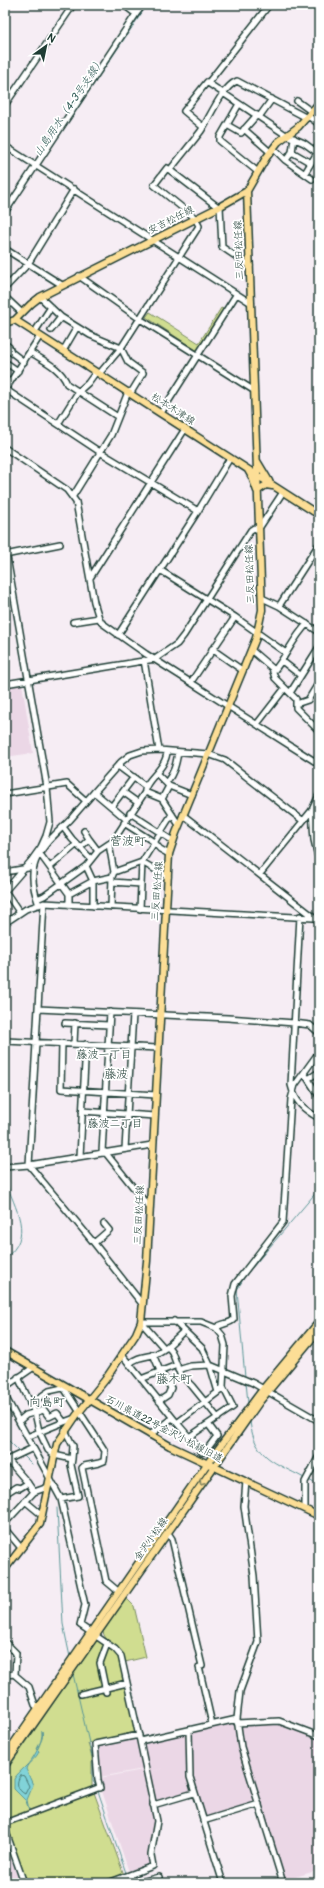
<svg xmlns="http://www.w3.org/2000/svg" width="324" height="1888" viewBox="0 0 324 1888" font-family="Pangolin,'Klee One',sans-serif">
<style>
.built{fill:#ebd7e6}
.green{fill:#d0dd90;stroke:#788d62}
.water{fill:#81d3d8;stroke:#5a9796}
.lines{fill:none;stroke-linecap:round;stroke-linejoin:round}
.shore{stroke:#467976;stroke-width:1}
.stream{stroke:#5a9796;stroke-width:1}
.minor-casing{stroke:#1f3d34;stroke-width:8}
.major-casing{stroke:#1f3d34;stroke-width:9}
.minor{stroke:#fff;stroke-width:5}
.major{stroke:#fcde96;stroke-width:6}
.oneway{stroke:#828560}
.labels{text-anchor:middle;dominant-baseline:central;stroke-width:3.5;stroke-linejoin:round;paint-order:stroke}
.street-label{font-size:10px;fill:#1f3d34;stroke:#fff}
.water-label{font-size:11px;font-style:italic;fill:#38625d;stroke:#fff}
.neighbourhood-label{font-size:11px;fill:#1f3d34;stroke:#fff}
.quarter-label{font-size:12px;fill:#1f3d34;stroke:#fff}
</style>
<rect width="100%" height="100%" fill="#f6edf4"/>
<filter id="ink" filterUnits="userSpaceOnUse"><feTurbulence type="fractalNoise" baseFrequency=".025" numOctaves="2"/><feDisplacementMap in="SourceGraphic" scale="8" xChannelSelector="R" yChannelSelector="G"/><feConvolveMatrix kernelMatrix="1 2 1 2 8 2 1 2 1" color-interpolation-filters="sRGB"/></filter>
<g filter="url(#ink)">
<path class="built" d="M22 684 33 753 5 757V687Z
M231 1723H234L237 1745 255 1803 206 1820 192 1776V1732Z
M278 1724 319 1739V1870L285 1880 242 1742 241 1725Z
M187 1733V1778L190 1792 156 1803 150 1772 165 1768 149 1772 144 1746 146 1742Z
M137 1738 143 1769 100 1777 96 1747 98 1745Z
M143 1770 154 1820 147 1854 150 1863 149 1866 129 1872 102 1791 100 1778Z
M5 1846 7 1847 20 1883H5Z"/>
<path class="green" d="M221 308 225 310 199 352 146 317 150 312 199 343Z
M126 1598 134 1606 146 1657 125 1662C122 1643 106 1645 103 1632Z
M97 1640 115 1651 120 1661 136 1732 88 1743 92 1758V1787L124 1875 103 1883H27L5 1822V1773Z"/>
<path class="water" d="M42 1731C44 1739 40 1742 37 1749L39 1751C37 1759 28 1761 26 1769L33 1785 27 1800 29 1810 26 1801 14 1789V1779C17 1774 21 1771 25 1767 34 1759 43 1742 42 1731Z"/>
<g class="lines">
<path class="shore" d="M21 1775 24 1776 29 1786 25 1794C17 1790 15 1782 21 1775Z"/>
<path class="stream" d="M39 166 147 5
M5 219 30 179
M315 815 319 803
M316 838 318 846
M5 887 15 875
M5 1180C15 1209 35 1236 5 1258
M245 1377 237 1290 245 1276 319 1189
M246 1382 248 1403
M250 1422C255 1459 275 1462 304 1478
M5 1437 20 1452
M22 1454 32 1464
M309 1480 319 1486
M57 1508 63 1624 70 1657
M73 1674 93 1760V1781L96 1786
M98 1791 126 1873
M128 1878 130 1883"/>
<g class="minor-casing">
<path id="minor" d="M124 5 136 14 143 5
M269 5 208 83 286 135 304 143 319 154
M297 101 312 112
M239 104 220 137V141L258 172
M5 105 73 5
M308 116 319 124
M259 117 272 99
M227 125 241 133 257 115
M203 127 184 111 207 82
M244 129 270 152
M5 146 251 303
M273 148 285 160 312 179
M292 152 311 163
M286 160 292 152 294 138
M170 170C180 157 191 144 201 131 210 117 222 87 237 81L307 118
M305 173 317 153
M220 206 222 247 250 266
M5 212 136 14
M5 249 62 285
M79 276 140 319 253 390
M5 288 28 264 74 189
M5 297 22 313
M40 297 61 317 90 335 121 348 128 362 143 373 132 391 128 392 111 435 73 496
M51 330 61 317
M34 333 51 307
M5 344 9 347 11 352 24 362
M63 351 77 327
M30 352C44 361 61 368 67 384L118 417
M5 362 18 371
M99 374 121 348 199 226 195 218 154 185 167 168 218 207
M5 389 100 452 198 511
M5 390 40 336
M161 413 236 295
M58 424 78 392 88 383 96 372
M5 448 67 490 76 502 94 602 99 618 102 623 146 654 319 764
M5 546 47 787 50 822 46 836 41 847 31 861 5 891
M5 555 60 544
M160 570 235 617 286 653
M90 578 185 429
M262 598 279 606 319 632
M279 606 319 544
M73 622 99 618
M118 635 198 511 230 458
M212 649 242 670
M251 650 272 668 275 678 296 699V708L319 731
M144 660 159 750
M282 661 300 675
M273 672C286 657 293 638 307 624
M191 682 235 617
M5 684 155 659 177 644 184 635 251 530 254 528 258 530 283 492
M290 693 319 647
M296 704 308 700 319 682
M257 724 285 688
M118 766 145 786
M157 774 169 786 192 795
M166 783C174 773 176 765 178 752
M94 792 126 819
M123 792 137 802
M145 792 162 799 179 825
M5 794 67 784 86 801
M162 799 169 786
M112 806 134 777
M312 810 314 840 319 861
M130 813 173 841
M183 815 319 921
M124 823 154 842 160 849 169 854
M63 827 72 839 91 859
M89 839 98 851
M109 844 114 872
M80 848 89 839 84 831
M40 854 69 894V905
M86 866 93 881V906
M50 867 77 844
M5 872 34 867
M260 874 312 810 319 795
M112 882 141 884
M5 891 20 913
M69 894 93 881 112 877 114 872 142 862 172 814
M37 899 44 896 86 866 98 851 113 841 145 792C143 781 167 769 167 751
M44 903 29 1165 94 1243 143 1305
M39 905C34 892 31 879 34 866 39 847 57 833 70 820 87 800 104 781 121 762L130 755 142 751 159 750 208 754 225 760 302 820
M111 907 112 877
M140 909 142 862 168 877
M300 916 291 1085C295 1102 304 1110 319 1118
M5 923 26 909 44 903 313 918
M38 1009 228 1018 294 1023 310 1025 319 1033
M65 1023 109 1025
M5 1041 158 1048
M62 1043 61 1089 156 1095
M74 1043 75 1023
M304 1073 319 1096
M308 1079 319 1072
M82 1111 155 1116
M125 1149 133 1014
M102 1152 110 1012
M105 1152 149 1207
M80 1156 86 1044
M5 1167 29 1165 152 1145
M94 1243 109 1230 104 1224
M174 1321 202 1348 210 1365 218 1392
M141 1322 164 1348H169L172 1352 180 1374 192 1386 218 1418
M216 1328C222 1322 229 1325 234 1319L232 1296 235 1284 283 1222 291 1099 295 1085 319 1052
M153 1354 160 1371 171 1388 168 1395 159 1401
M122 1355 177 1423 221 1390 223 1387 225 1345 222 1335 216 1328 201 1322H141
M129 1364C137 1357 144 1357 153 1355 165 1351 175 1339 184 1331
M178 1370 191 1366 210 1365 253 1383 319 1421
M18 1377 35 1413 39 1431 48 1450 54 1455 72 1459 73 1446 65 1430
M141 1379 177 1365
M5 1387 34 1367
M64 1388 105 1451 104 1461 99 1463 84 1466 82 1468 106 1581 119 1592
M5 1396 61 1499 85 1605 80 1625 115 1649 121 1656 140 1741 237 1719
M30 1404 49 1391 67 1387
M19 1421 26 1415 44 1410 49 1417 57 1413 64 1422 75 1418
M177 1423 202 1452H205L217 1436 208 1424 189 1437
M208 1424 233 1407 223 1387
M150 1435 172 1418
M27 1437 64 1422
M8 1460 27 1482 34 1492 48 1487
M5 1461 33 1448
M246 1481 244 1506 254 1576 258 1642 240 1691 237 1719 241 1747 283 1883
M5 1494 16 1487 20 1488 28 1483
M61 1499 78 1496 71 1465 72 1459
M25 1501 42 1515
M305 1509V1482L319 1456
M5 1523 34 1492
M5 1529 21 1548
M168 1533 172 1539 202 1666 199 1667 212 1724
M5 1642 16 1653 15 1675 29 1687 35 1705 39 1708
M5 1675 15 1674
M106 1692 100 1663 107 1644
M81 1694 127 1683
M237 1723 279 1721 319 1736
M189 1730 190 1777 223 1883
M153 1805 194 1793
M203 1821 259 1804
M5 1823 98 1788H100L98 1780 95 1744 139 1735
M5 1829 24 1883
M130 1875 133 1883
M108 1883 153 1866 151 1855 157 1821 140 1741
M137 1883 159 1877
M272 1883 282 1880"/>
</g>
<g class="major-casing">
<path id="major" d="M15 320 319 515
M5 323 15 320 31 304 40 297 219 207 247 191 266 158 278 142 298 127 319 103
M257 461 269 481
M248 470 252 477 257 491 266 485 272 486
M5 1351 170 1446 319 1516
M5 1569 40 1524 57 1444 76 1416 105 1380 136 1334 141 1322 147 1261 169 854 176 833 256 638 262 610 247 191
M5 1756 207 1464 263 1389 319 1322
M5 1765 260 1401 319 1330"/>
</g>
<use href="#minor" class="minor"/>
<use href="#major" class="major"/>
</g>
<defs><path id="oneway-chevron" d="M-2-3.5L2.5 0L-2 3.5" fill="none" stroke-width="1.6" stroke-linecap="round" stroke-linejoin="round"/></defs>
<use class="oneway" href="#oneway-chevron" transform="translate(202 1483) rotate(124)"/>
</g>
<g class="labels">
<g class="street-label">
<text transform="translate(171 220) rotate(-27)">安吉松任線</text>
<text transform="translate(239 250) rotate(-92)">三反田松任線</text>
<text transform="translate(173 409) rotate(33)">松本木津線</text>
<text transform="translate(250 574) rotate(-92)">三反田松任線</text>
<text transform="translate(157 891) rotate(-86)">三反田松任線</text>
<text transform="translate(139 1215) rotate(-87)">三反田松任線</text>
<text transform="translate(164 1429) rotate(28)">石川県道22号金沢小松線旧道</text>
<text transform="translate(151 1539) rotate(-55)">金沢小松線</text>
</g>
<g class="water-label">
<text transform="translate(69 107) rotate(-56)">山島用水（4-3号支線）</text>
</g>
<g class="neighbourhood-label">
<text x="104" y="1054">藤波一丁目</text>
<text x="115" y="1123">藤波二丁目</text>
</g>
<g class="quarter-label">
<text x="128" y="841">菅波町</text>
<text x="116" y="1074">藤波</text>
<text x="174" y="1379">藤木町</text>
<text x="47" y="1402">向島町</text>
</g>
</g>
<rect width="324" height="1888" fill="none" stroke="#fff" stroke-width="20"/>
<rect x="10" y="10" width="304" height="1868" fill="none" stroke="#1f3d34" stroke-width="1.5" filter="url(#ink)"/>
<g transform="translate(46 46) rotate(33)" stroke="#ffffff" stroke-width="3" paint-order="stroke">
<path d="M0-3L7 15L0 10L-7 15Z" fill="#1f3d34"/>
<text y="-6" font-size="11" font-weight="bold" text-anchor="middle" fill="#1f3d34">N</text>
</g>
</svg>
